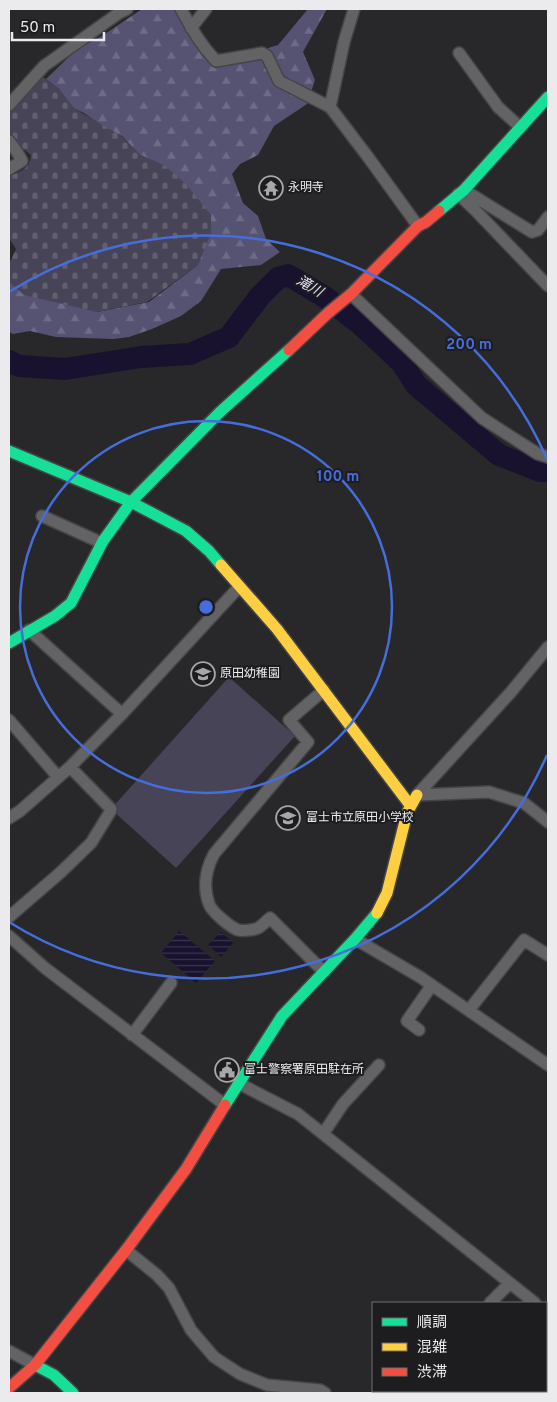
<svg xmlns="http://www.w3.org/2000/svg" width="557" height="1402" viewBox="0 0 557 1402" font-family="Overpass,'Noto Sans JP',sans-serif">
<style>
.forest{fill:url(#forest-firs)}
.cemetery{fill:url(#cemetery-stones)}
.garden{fill:#474458}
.water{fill:url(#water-rules)}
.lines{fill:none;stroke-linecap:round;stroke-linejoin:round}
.river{stroke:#19122e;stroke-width:22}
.street-casing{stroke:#454446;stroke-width:14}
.fast-casing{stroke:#454446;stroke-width:14}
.slow-casing{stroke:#454446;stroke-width:14}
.jam-casing{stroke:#454446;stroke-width:14}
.street{stroke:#636264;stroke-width:11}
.fast{stroke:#16e098;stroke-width:11}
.slow{stroke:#ffcf43;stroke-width:11}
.jam{stroke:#f24e42;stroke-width:11}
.ring{fill:none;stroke:#466ddc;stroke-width:2.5}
.labels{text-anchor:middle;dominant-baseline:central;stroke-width:4;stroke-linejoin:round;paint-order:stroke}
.poi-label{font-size:12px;fill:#ebebed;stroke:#1d1d20;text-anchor:start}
.water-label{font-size:14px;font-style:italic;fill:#e1dff9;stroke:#1d1d20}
.centre{fill:#466ddc;stroke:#1d1d20;stroke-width:2.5}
.ring-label{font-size:15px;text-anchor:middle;font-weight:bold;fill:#466ddc;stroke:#1d1d20;stroke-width:4;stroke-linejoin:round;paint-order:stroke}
</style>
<defs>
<pattern id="forest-firs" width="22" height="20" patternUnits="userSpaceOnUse" patternTransform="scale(1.25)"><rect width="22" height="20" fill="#565272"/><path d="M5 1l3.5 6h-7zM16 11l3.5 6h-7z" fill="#6e6b86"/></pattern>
<pattern id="cemetery-stones" width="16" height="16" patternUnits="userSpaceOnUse" patternTransform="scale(1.25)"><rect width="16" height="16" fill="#474458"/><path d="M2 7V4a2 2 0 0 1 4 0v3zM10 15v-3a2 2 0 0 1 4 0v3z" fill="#625f70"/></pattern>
<pattern id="water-rules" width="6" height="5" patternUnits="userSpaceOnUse" patternTransform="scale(1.25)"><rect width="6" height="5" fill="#19122e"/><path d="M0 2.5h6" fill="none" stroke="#3b354d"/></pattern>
</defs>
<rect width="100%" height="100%" fill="#282729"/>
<path class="forest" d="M142 9H177L195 38 225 57 248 54 278 45 308 9H327L303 52 315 80 307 104 274 126 258 155 240 164 232 174 243 203 258 216 266 239 280 252 261 265 221 269 201 301 181 316 152 329 129 337 113 339 56 337 30 331 13 334 9 332V282L97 312 149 302 198 265 165 166 140 155 122 136 105 128 84 113 73 108 58 88 46 79 77 49 102 36Z"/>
<path class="cemetery" d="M43 77 58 88 75 109 120 135 141 155 165 166 185 183 211 215V233L198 265 147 302 97 312 24 295 9 282V264L16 249 9 238V176C20 172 30 169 31 155L9 137V105L14 98Z"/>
<path class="garden" d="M229 677 295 736 176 868 111 809Z"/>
<path class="water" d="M179 931 215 961 196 983 161 953Z
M221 932 233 943 221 957 208 945Z"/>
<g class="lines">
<path class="river" d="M9 361 19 366 65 369 141 357 190 354 229 337 260 296 278 278 288 275 325 297 359 323 402 363 416 385 499 455 540 471H548"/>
<g class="street-casing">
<path id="street" d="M181 9C192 29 200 44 216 61L262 53 267 56 279 81 330 107 368 157 418 226
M191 28 206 9
M459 53 498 107 520 127
M9 105 44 66 119 13 127 9
M330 107 344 42 354 9
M9 141 17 152 22 161 9 169
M464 190 532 232 538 230 548 217
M458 194 475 210 548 286
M351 294 482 418 538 454 548 457
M42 516 102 543
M29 630 122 714
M324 690 289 720 308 742 214 854C206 869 203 887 209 904 212 912 230 927 238 930 243 931 254 930 258 928 262 926 266 921 270 918L324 972
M9 720 58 777
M417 795 511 692 548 647
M417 795 489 792 524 803 548 822
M9 818 20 811 70 767 122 714 239 587
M9 917 61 872 91 843 110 812 111 809 70 767
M9 936 45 968 225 1105
M355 939 420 977 548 1065
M469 1010 524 940 548 955
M419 1030 407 1021 432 985
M132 1035 171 983
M238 1083 298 1114 535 1303
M323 1134 343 1104 379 1065
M126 1250 157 1275 169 1288 191 1330 214 1357 240 1374 267 1385 320 1390 325 1393
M490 1303 510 1283
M546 1312 548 1314
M9 1351 35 1365"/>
</g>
<g class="fast-casing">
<path id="fast" d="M439 211 464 190 548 97
M9 451 131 502 186 531 209 551 221 565
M9 643 55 616 71 603 103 541 131 502 220 412 289 350
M225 1105 282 1016 355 939 377 913
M35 1365 54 1375 73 1393"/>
</g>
<g class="slow-casing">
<path id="slow" d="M221 565 277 629 410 805
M377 913 387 893 407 813 417 795"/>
</g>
<g class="jam-casing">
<path id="jam" d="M289 350 328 313 351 294 418 226 426 222 439 211
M9 1388 35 1365 126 1250 186 1169 225 1105"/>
</g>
<use href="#street" class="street"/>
<use href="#fast" class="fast"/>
<use href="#slow" class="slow"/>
<use href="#jam" class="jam"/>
</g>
<g class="ring">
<circle cx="206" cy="607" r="186"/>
<path d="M547 755A372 372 0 0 1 9 922M9 292A372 372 0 0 1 547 459"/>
</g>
<defs>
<g id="temple-ring" transform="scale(1.25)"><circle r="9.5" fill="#1d1d20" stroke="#a7a6a8" stroke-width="1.5"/><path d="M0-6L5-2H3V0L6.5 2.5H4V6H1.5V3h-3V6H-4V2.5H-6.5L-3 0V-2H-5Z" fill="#a7a6a8"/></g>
<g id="school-ring" transform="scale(1.25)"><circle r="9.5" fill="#1d1d20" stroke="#a7a6a8" stroke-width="1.5"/><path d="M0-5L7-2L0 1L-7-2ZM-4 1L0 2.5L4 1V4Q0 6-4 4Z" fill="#a7a6a8"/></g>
<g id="civic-ring" transform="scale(1.25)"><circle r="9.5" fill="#1d1d20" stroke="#a7a6a8" stroke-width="1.5"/><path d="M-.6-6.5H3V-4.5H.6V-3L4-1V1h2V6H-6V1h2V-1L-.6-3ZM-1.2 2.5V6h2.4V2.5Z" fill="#a7a6a8"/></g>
</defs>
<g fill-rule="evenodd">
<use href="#temple-ring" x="271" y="188"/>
<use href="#school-ring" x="203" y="674"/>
<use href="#school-ring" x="288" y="818"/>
<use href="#civic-ring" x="227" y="1070"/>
</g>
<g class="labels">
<g class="poi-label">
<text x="288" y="188">永明寺</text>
<text x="220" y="674">原田幼稚園</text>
<text x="306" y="818">富士市立原田小学校</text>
<text x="244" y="1070">富士警察署原田駐在所</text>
</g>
<g class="water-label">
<text transform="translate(309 287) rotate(30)">滝川</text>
</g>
</g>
<circle cx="206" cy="607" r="8" class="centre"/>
<g class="ring-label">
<text x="469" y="349">200 m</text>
<text x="338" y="481">100 m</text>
</g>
<rect width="557" height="1402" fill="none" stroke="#ebebed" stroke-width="20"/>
<rect x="372" y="1302" width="175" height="90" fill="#1d1d20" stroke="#6f6f72"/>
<rect x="382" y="1318" width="25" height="8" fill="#16e098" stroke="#6f6f72"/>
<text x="417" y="1327" font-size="15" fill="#ebebed">順調</text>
<rect x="382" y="1343" width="25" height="8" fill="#ffcf43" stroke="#6f6f72"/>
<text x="417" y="1352" font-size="15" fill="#ebebed">混雑</text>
<rect x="382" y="1368" width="25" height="8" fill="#f24e42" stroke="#6f6f72"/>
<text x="417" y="1377" font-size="15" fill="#ebebed">渋滞</text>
<path d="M12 32v8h92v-8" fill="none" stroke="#ebebed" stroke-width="2.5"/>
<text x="20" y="32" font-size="15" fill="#ebebed" stroke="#1d1d20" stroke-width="4" paint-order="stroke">50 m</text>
</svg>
